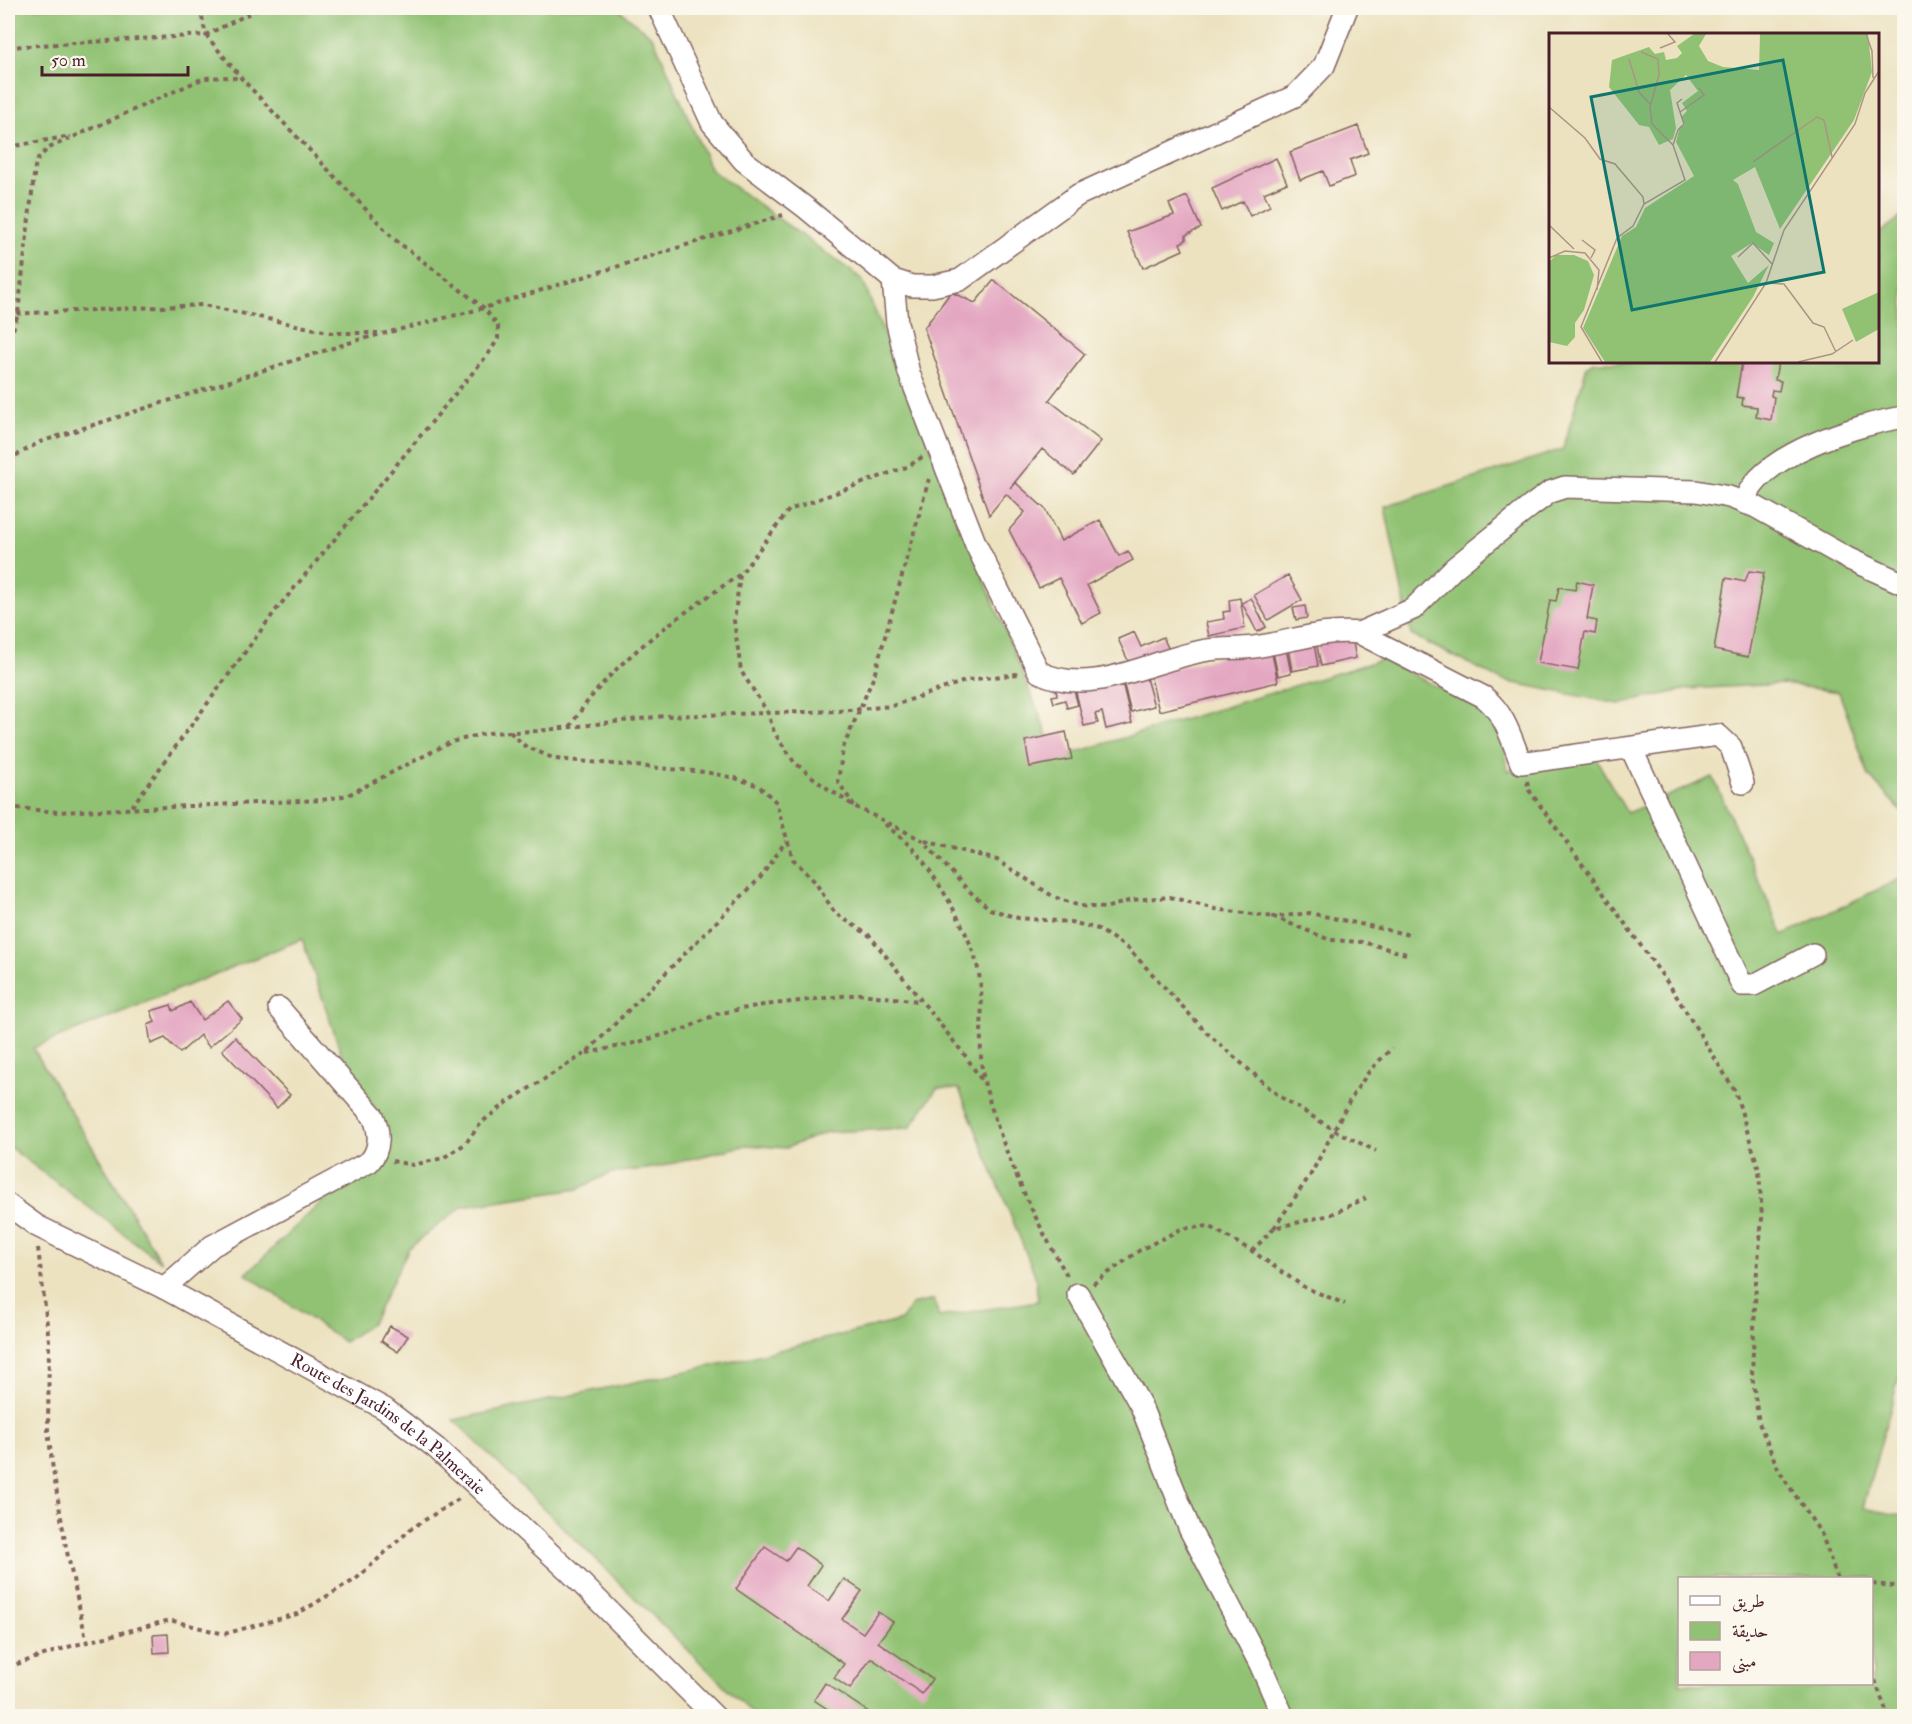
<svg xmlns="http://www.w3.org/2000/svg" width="1912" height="1724" viewBox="0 0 1912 1724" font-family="'IM FELL Double Pica',Amiri,serif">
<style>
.green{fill:#91c273;stroke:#6e704f;stroke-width:1.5;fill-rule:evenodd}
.building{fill:#e4a7c2}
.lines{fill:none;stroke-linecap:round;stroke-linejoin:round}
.minor-casing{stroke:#83635f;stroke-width:24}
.path{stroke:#83635f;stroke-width:4;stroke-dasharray:4.5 4.5;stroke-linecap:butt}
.minor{stroke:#fff;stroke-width:21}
.labels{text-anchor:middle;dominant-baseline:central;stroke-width:4.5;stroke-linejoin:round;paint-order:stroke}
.street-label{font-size:18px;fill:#4a1f2b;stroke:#fbf7ec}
.inset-road{fill:none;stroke:#ab9484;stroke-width:1.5}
.view{fill:#0f766e;fill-opacity:0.15;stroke:#0f766e;stroke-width:3}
.inset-edge{fill:none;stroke:#4a1f2b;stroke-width:3}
</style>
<rect width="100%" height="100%" fill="#fbf7ec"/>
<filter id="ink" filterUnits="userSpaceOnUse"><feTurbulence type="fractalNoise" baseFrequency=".0167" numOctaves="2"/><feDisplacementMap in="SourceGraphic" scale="12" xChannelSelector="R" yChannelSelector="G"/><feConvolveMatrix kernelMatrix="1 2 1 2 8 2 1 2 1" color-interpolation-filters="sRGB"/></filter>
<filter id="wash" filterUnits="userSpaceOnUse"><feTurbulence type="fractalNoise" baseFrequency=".008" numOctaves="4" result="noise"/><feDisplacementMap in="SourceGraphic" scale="24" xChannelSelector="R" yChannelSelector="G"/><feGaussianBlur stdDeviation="1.35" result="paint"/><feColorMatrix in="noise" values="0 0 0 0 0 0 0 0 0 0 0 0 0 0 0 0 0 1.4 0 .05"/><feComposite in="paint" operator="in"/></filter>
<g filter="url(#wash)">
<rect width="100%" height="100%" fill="#ece2c0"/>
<path class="green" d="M8 8H617L653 37 711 170 862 279 1057 758 1383 659 1501 720 1508 771 1590 748 1627 813 1713 777 1783 935 1904 877V1359L1863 1508 1904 1516V1716H755L454 1420 730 1362 902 1320 911 1305 934 1300 939 1317 1038 1301 1035 1275 959 1089 937 1088 910 1128 827 1132 786 1148 747 1145 654 1168 610 1173 578 1189 463 1206 409 1248 372 1323 344 1342 246 1274 375 1151 302 939 33 1048 161 1262 8 1146ZM1680 1578H1872V1684H1680Z
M1904 215V814L1869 776 1839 692 1783 684 1688 689 1619 704 1504 681 1411 635 1385 507 1563 449 1587 366 1594 362H1878V234Z"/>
<g id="blocks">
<path class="building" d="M1358 126 1368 153 1350 160 1355 176 1329 186 1323 171 1300 180 1290 152Z
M1276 158 1287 183 1264 193 1270 206 1250 216 1243 201 1222 211 1212 188Z
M1187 196 1201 228 1186 235V240L1180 243 1183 250 1143 268 1127 232 1174 215 1169 204Z
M994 280 1085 354 1049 400 1101 441 1074 475 1042 449 1010 488 1016 483 1045 509 1061 541 1100 520 1119 556 1128 551 1133 560 1087 585 1101 613 1082 623 1059 578 1039 588 1009 530 1025 512 1006 494 989 515 924 328 951 292 975 303Z
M1742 362H1778L1775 380 1781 381 1779 391 1772 390 1771 396 1774 397 1771 420 1756 417 1757 407 1742 405 1743 398 1736 397Z
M1749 571 1764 573 1748 657 1714 650 1726 578 1745 582Z
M1288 575 1302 600 1268 620 1254 595Z
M1577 581 1593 585 1587 619 1597 621 1595 634 1585 632 1578 670 1538 663 1550 600 1556 601 1559 587 1575 590Z
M1240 598 1245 628 1209 636 1206 622 1224 619 1223 612 1230 611 1229 600Z
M1251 598 1266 627 1257 632 1242 603Z
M1305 606 1307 618 1296 620 1293 608Z
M1134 632 1141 647 1163 637 1169 650 1131 667 1118 639Z
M1351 633 1356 658 1321 666 1316 641Z
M1313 638 1318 666 1292 671 1287 644Z
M1285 644 1291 673 1278 676 1272 647Z
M1270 645 1278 682 1159 711 1150 674Z
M1144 671 1154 706 1131 712 1122 678Z
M1121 678 1132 723 1106 729 1102 712 1095 714 1098 723 1084 726 1075 688Z
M1072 684 1078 705 1067 708 1065 700 1054 703 1052 696 1057 695 1056 689Z
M1066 732 1072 759 1030 767 1025 741Z
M228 1001 242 1019 209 1047 200 1035 180 1053 165 1038 151 1044 148 1025 155 1022 151 1011 171 1005 173 1011 190 1002 202 1020Z
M235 1037 290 1095 277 1108 222 1050Z
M390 1326 408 1336 398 1352 381 1341Z
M765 1547 786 1561 796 1547 821 1565 807 1586 829 1601 844 1579 862 1591 842 1619 863 1633 878 1612 893 1622 878 1642 932 1679 922 1694 871 1658 850 1689 834 1678 844 1664 736 1589Z
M168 1634 169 1652 154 1653 153 1635Z
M825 1683 870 1713 868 1716H838L814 1700Z"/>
</g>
</g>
<g filter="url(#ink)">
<use href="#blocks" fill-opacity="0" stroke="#83635f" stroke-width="1.5"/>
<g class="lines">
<g class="minor-casing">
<g id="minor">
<path d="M659 8 712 123 744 161 806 208 893 280 912 286H932L960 280 1078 195 1295 96 1324 66 1347 8"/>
<path d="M893 280 897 323 909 373 976 545 1039 672C1093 699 1153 658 1208 650 1224 648 1239 649 1254 647 1290 642 1323 629 1359 633L1484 697C1505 714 1511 738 1521 763L1718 735 1731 747 1743 783"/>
<path d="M1744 503C1758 454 1859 424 1904 417"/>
<path d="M1359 633 1413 609 1454 568 1531 506 1550 492 1565 487 1696 491 1729 497 1756 507 1847 558 1904 584"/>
<path d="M1631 748 1742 985H1754L1813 954"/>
<path id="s1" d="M8 1205 37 1226 164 1288 385 1409 436 1448 569 1571 714 1716"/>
<path d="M164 1288 212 1246 369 1162C381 1150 380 1131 373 1116L279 1008"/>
<path d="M1078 1294 1141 1406 1190 1530 1260 1664 1283 1716"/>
</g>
</g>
<path class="path" d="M200 8 206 35 260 8
M8 47 206 35 242 79 394 239 484 308 498 326V339L489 353 276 610 130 809
M8 147 71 136
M8 314 203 305 333 333H378
M8 347 18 313 35 167 39 157 49 148 204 78 228 77 241 79
M922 457 909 466 789 510 740 575 734 621 741 671 768 713 774 732 794 762 821 784 854 806 922 840 967 889 990 909 1018 918 1071 922 1098 929 1129 949 1207 1033 1279 1096 1336 1131 1376 1151
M8 460 40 442 358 340 484 308 783 215
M570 727C610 661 677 618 739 575
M510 732 525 746 555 759 705 772 735 778 759 786 776 802 793 859 815 882 835 913 870 936 967 1058 984 1084
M1527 781 1529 790 1672 989 1735 1091 1759 1170 1762 1218 1756 1282 1752 1375 1759 1423 1779 1471 1822 1535 1837 1578
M854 806 838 781 843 748 874 676 929 479
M8 807 57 812 322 800 348 795 451 742 487 733 537 731 665 716 838 711 892 706 968 680 1018 674
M885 824C897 835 912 846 921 858 944 890 976 942 980 981 985 1016 976 1051 985 1085 1003 1153 1033 1217 1068 1277
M925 841 997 860 1054 897 1080 906 1105 908 1132 900 1170 897 1215 909 1274 917
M1406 954 1363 942 1330 940 1274 917 1310 913 1410 935
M587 1053 635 1043 687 1028 717 1014 756 1006 860 994 919 1001
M392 1161 413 1165 443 1158 465 1144 482 1122 509 1101 586 1053 760 878 786 841
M1274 1228 1311 1174 1351 1098 1370 1070 1392 1048
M38 1248 49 1341 48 1431 53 1470 66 1547 87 1643
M1252 1251 1274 1228 1330 1215 1366 1198
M1093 1284 1140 1250 1181 1229 1209 1226 1252 1251 1304 1287 1345 1304
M1872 1584 1904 1587
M8 1667 68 1647 170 1620 224 1634 297 1614 356 1579 412 1528 462 1497
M1872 1672 1888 1716"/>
<use href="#minor" class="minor"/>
</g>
</g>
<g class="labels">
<g class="street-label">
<text stroke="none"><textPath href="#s1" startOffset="440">Route des Jardins de la Palmeraie</textPath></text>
</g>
</g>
<g transform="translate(1549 33)">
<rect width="330" height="330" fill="#ece2c0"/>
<path d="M145 1H157L150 13 159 28 174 34 210 37 211 1H319L323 39 305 87 231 196 206 134 184 147 189 151 207 199 225 210 220 222 203 210 182 223 199 250 220 232 204 264 161 329H56L34 295 73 203 87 194 96 175 145 143 127 109 131 94 136 92 132 84 138 78 133 70 149 58 137 42 121 57 127 95 124 106 110 112 100 94 90 92 60 54 63 27 100 14 106 21 115 19 117 27 128 25 133 20 128 13ZM7 222H25L39 228 45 242 35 277 26 290V304L18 313 0 309V229ZM330 259V296L307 309 293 276Z" fill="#91c273"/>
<path class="inset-road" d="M317 1 323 18 324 45M111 15 126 9 119 1M92 19 109 26 110 42 101 74 103 91 124 112M80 26 90 59 102 72M0 74 36 105 51 126 66 131 94 164 95 171M131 79 155 62 150 55M204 129 268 84 275 87 283 124M0 192 25 216M33 207 46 217 42 225M189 224 204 210 223 231M0 225 16 218 36 220 50 237 48 257M217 250 235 251 264 290 275 294 287 319M53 329 32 294 68 205 84 193 95 171 136 147 124 112 129 97 135 91 128 70 133 66M166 329 217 250 235 197 306 91 316 60 330 38M249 329 283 321 304 307"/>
<path class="view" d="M234 27 275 239 83 277 42 64Z"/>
<rect width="330" height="330" class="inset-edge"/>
</g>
<rect width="1912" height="1724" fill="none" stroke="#fbf7ec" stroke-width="30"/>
<rect x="1678" y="1577" width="195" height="108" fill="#fbf7ec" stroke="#b4a19f" stroke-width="1.5"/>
<rect x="1690" y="1596" width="30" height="9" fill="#ffffff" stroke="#b4a19f" stroke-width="1.5"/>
<text x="1732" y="1607" font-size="18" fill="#4a1f2b">طريق</text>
<rect x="1690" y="1622" width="30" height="18" fill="#91c273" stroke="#b4a19f" stroke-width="1.5"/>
<text x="1732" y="1637" font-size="18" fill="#4a1f2b">حديقة</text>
<rect x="1690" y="1652" width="30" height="18" fill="#e4a7c2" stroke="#b4a19f" stroke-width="1.5"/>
<text x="1732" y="1667" font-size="18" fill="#4a1f2b">مبنى</text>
<path d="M42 66v9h146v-9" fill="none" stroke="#4a1f2b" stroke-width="3"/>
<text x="51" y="66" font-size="18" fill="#4a1f2b" stroke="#fbf7ec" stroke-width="4.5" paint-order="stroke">50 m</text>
</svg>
